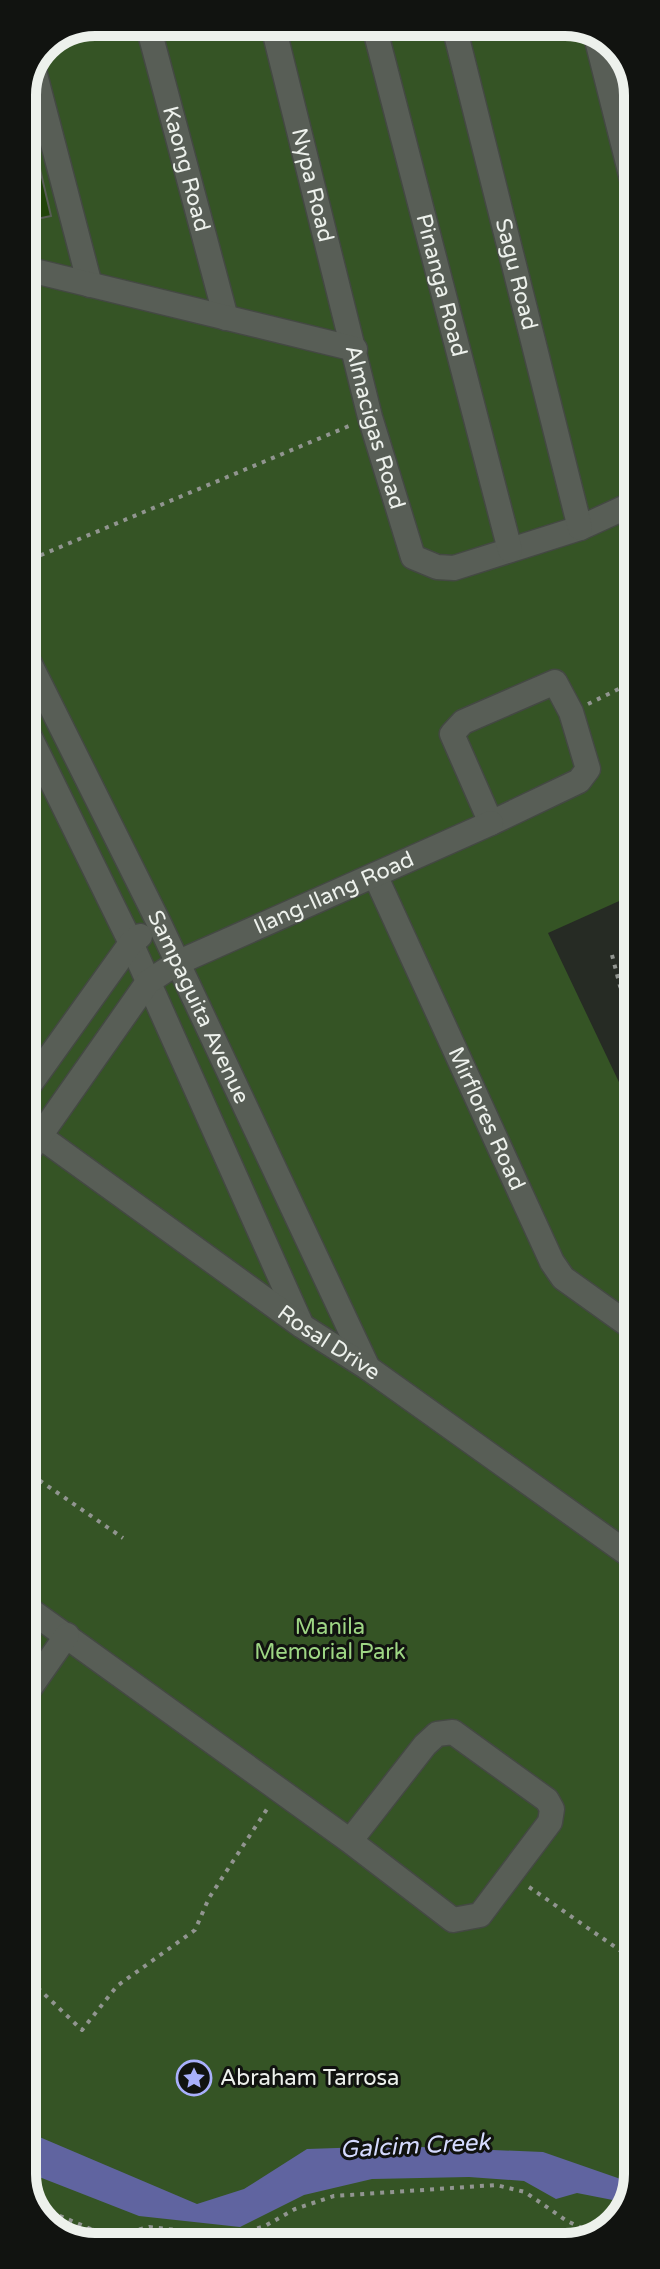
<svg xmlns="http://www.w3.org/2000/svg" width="660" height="2269" viewBox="0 0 660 2269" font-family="'Varela Round',sans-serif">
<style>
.green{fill:#355425}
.water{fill:#6064a0}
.building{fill:#214409;stroke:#575c54;stroke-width:2}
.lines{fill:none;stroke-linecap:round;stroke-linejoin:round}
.minor-casing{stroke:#444943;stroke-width:27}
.path{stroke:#919590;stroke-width:4;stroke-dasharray:4 6;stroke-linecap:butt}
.minor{stroke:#585e56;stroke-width:24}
.labels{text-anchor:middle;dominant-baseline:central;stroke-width:6;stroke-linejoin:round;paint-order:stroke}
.street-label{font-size:22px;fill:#edf1ec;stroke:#111310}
.park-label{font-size:22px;fill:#9ed684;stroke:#111310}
.poi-label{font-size:22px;fill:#edf1ec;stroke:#111310;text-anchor:start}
.water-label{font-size:24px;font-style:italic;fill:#d5dafe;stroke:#111310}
.rim{fill:none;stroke:#edf1ec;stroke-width:10}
</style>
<rect width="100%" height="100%" fill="#262b24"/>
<path class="green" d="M95 22 574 23 614 40 637 80V893L548 933 627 1099 637 1105 638 2175 623 2219 580 2246H86L46 2229 23 2189 22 91 44 43Z"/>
<path class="water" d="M23 2130 197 2204 244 2189 307 2149 397 2146 543 2152 635 2184 628 2203 577 2193 556 2199 524 2181 469 2177 372 2179 304 2195 240 2227 139 2216 29 2173 23 2170Z"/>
<path class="building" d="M29 122 51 216 22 222V123Z"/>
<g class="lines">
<g class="minor-casing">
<g id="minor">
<path id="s1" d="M147 22 226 318"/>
<path id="s2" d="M272 22 370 417 413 557 437 567 454 568 580 528 637 502"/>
<path id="s3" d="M373 22 510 550"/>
<path id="s4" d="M453 22 580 528"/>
<path d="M595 32 637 199"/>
<path d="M33 67 90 285"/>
<path d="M22 268 355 349"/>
<path id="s5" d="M22 648 159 923 368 1368"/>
<path d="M555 682 571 712 588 769 579 781 491 823 452 734 463 722Z"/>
<path d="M23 723 131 943 301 1324"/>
<path id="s6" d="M375 875 552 1262 563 1278 637 1331"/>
<path d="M23 1094 131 943 140 936"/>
<path id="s7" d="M23 1124 302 1326 368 1368 638 1561"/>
<path id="s8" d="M23 1160 148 982 177 963 491 823"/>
<path d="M23 1605 350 1841 453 1920 480 1915 550 1822 552 1809 547 1800 453 1732 437 1734 425 1745 350 1841"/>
<path d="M23 1698 67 1635"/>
</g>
</g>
<path class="path" d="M22 563 349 426
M588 704 637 680
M612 955 620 986 637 1026
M620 986 637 973
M23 1469 123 1538
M529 1887 638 1963
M23 1974 82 2030 117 1986 195 1930 209 1898 269 1806
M32 2204 126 2244 125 2246
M126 2244 137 2230 149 2227 232 2236 265 2226 295 2209 334 2196 496 2185 525 2192 567 2221 597 2235"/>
<use href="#minor" class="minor"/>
</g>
<defs>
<g id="sight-ring" transform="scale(1.8)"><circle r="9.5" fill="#111310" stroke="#a9b0fc" stroke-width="1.5"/><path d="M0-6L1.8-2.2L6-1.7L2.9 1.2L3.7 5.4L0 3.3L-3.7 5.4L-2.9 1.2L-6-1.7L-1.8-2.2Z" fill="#a9b0fc"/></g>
</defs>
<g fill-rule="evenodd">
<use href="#sight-ring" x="194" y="2078"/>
</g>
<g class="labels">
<g class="street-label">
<text stroke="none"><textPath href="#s1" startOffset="152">Kaong Road</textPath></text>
<text stroke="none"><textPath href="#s2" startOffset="168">Nypa Road</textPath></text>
<text stroke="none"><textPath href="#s4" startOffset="260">Sagu Road</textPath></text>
<text stroke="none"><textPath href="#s3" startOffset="272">Pinanga Road</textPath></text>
<text stroke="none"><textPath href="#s2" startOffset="418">Almacigas Road</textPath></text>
<text stroke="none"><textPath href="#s8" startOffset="424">Ilang-Ilang Road</textPath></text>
<text stroke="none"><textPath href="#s5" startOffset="400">Sampaguita Avenue</textPath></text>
<text stroke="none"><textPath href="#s6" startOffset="268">Mirflores Road</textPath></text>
<text stroke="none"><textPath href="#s7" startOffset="376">Rosal Drive</textPath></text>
</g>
<g class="park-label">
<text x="330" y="1627">Manila<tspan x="330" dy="25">Memorial Park</tspan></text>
</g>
<g class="poi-label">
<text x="220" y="2078">Abraham Tarrosa</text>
</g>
<g class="water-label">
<text transform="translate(415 2146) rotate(-3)">Galcim Creek</text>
</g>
</g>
<path d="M0 0H660V2269H0ZM95 36H565A59 59 0 0 1 624 95V2174A59 59 0 0 1 565 2233H95A59 59 0 0 1 36 2174V95A59 59 0 0 1 95 36Z" fill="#111310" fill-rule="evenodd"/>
<path class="rim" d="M95 36H565A59 59 0 0 1 624 95V2174A59 59 0 0 1 565 2233H95A59 59 0 0 1 36 2174V95A59 59 0 0 1 95 36Z"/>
</svg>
